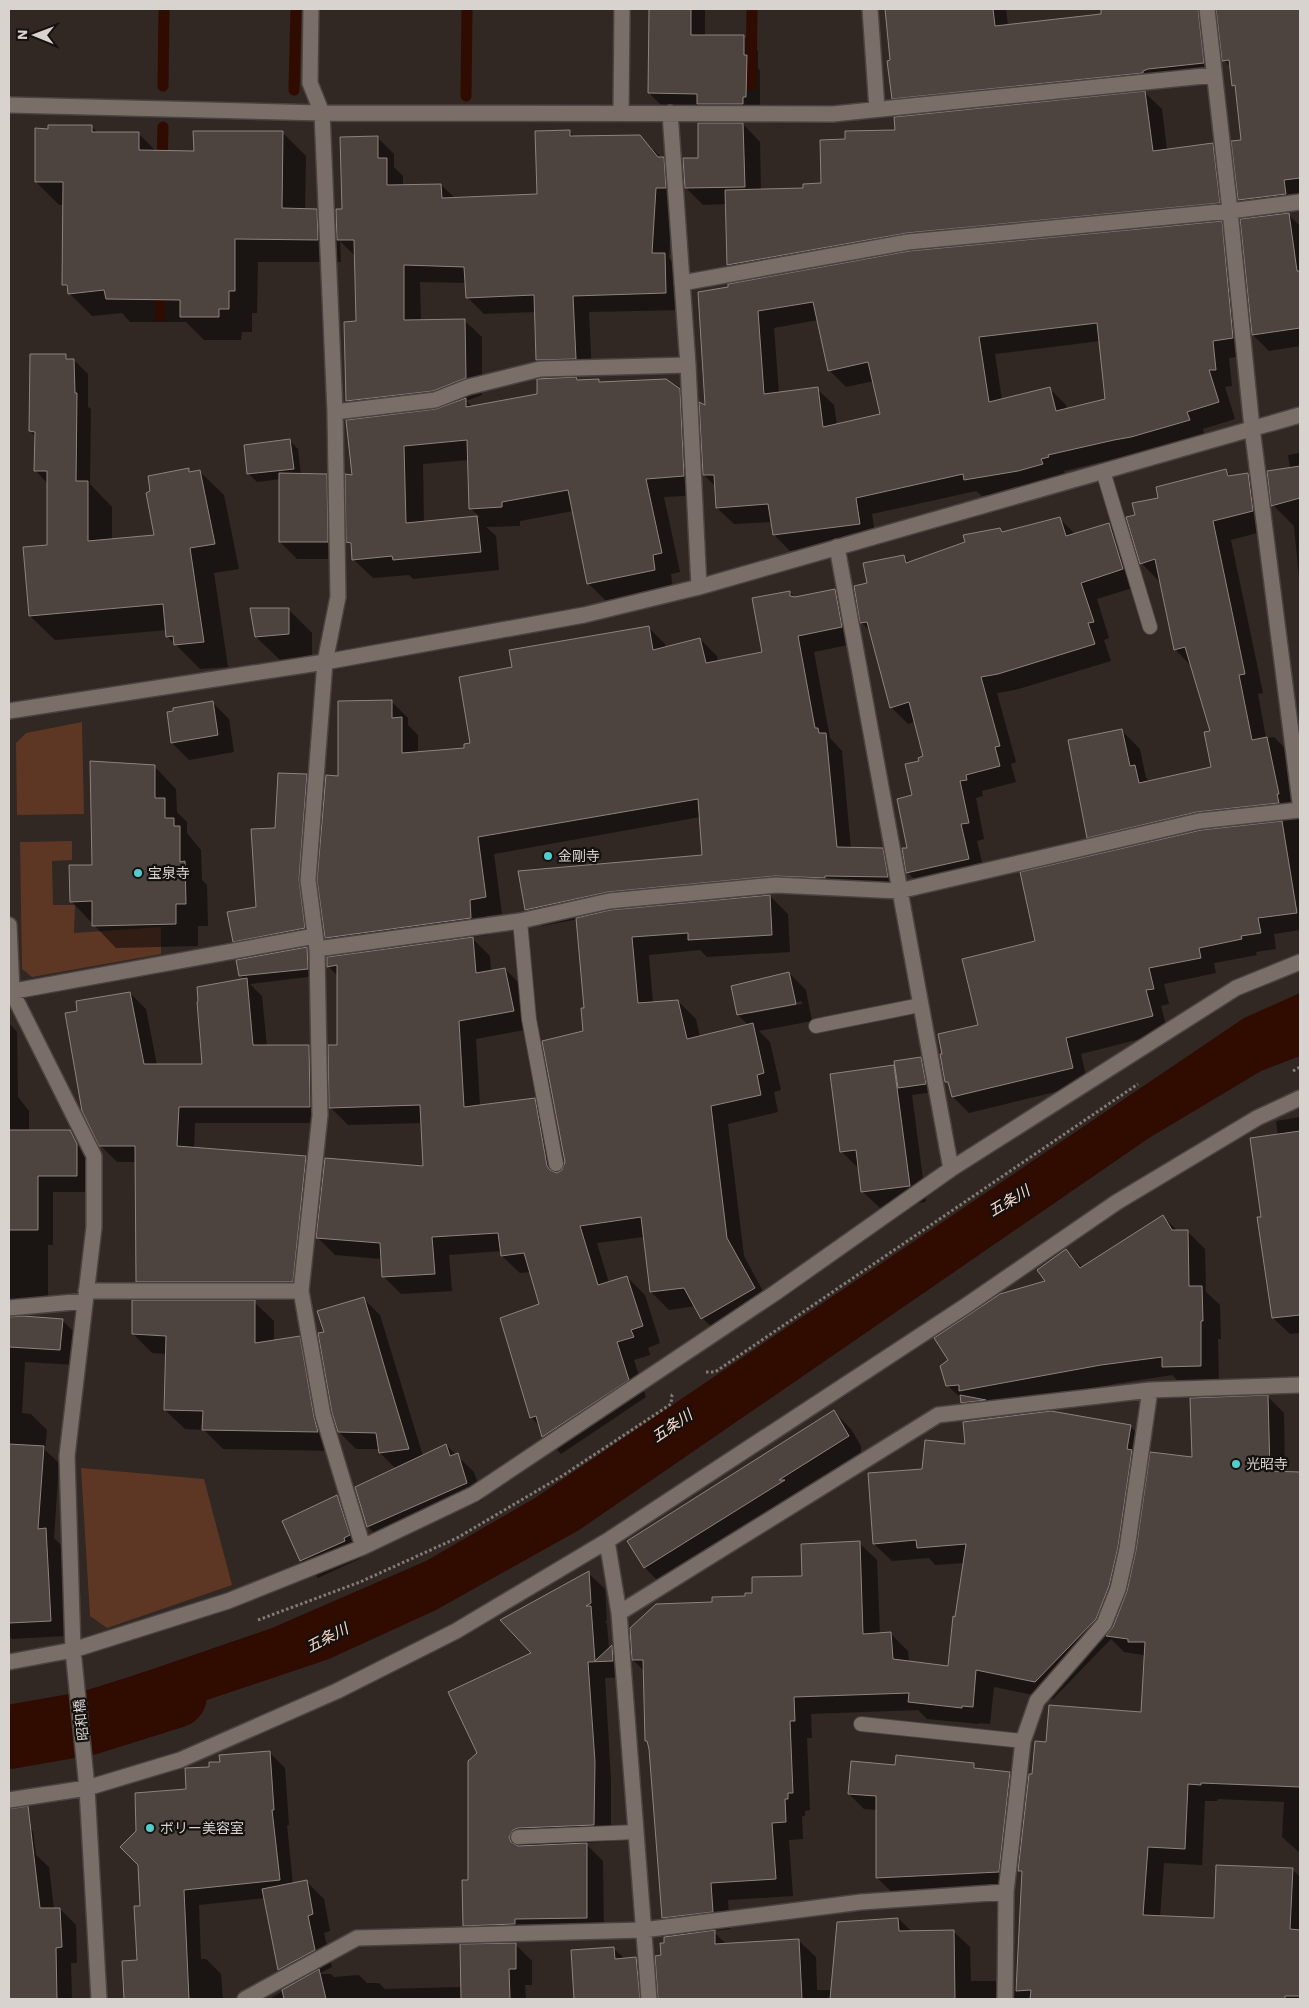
<svg xmlns="http://www.w3.org/2000/svg" width="1309" height="2008" viewBox="0 0 1309 2008" font-family="'Work Sans','Noto Sans JP',sans-serif">
<style>
.green{fill:#5d3724}
.water{fill:#300b00}
.shadow{fill:#0007;fill-rule:evenodd}
.lines{fill:none;stroke-linecap:round;stroke-linejoin:round}
.stream{stroke:#300b00;stroke-width:11}
.river{stroke:#300b00;stroke-width:64}
.building{fill:#4e443f;stroke:#8e827d;fill-rule:evenodd}
.lane-casing{stroke:#4b433f;stroke-width:16}
.street-casing{stroke:#4b433f;stroke-width:18}
.secondary-casing{stroke:#4b433f;stroke-width:18}
.path{stroke:#837b77;stroke-width:3;stroke-dasharray:2.5 2.5;stroke-linecap:butt}
.lane{stroke:#7a6e69;stroke-width:14}
.street{stroke:#7a6e69;stroke-width:15}
.secondary{stroke:#7a6e69;stroke-width:15}
.poi-dot{fill:#52cdce;stroke:#15110f;stroke-width:2}
.labels{text-anchor:middle;dominant-baseline:central;stroke-width:4.5;stroke-linejoin:round;paint-order:stroke}
.poi-label{font-size:14px;fill:#d9d3d0;stroke:#15110f;text-anchor:start}
.street-label{font-size:14px;fill:#d9d3d0;stroke:#15110f}
.water-label{font-size:15px;font-style:italic;fill:#f9dacd;stroke:#15110f}
</style>
<rect width="100%" height="100%" fill="#312723"/>
<path class="green" d="M82 722 84 814 17 815 16 743 26 733Z
M72 841V860L52 861 53 905H75L74 933 161 927V954L32 977 22 969 20 842Z
M81 1468 204 1479 232 1585 107 1628 90 1616Z"/>
<path class="water" d="M1300 993V1056L1261 1071 1149 1138 579 1530 436 1610 329 1659 94 1738 89 1691 272 1628 426 1561 535 1498 1244 1018Z"/>
<path class="shadow" d="M650 9H705V36H743L758 51V68L760 71V111L663 107 649 93Z
M886 9H1006L1008 26 1103 15 1102 9H1300V210L1286 212 1300 226V346L1269 351 1253 335 1242 220 1258 218 1239 200 1233 142 1242 141 1237 88 1233 85 1231 68 1224 60 1218 16 1213 26 1219 79 1158 87 1159 89 909 114 893 98 892 61Z
M1145 93 1162 109 1167 150 1212 145 1229 161 1236 219 1219 220 1238 239 1250 355 1229 358 1232 386 1225 387 1235 419 1203 429 1205 437 1064 471 1065 474 1057 476 1059 480 1035 487 982 496 976 491 872 514 876 540 790 551 774 535 772 522 734 524 717 508 716 487 704 475 706 408 729 288 746 282 729 265 727 204 703 205 686 188 700 159 743 124 760 142 761 190 804 189 822 185 846 140ZM818 320 829 370 846 387 874 381 882 415 837 425 834 405 817 389 779 393 774 328ZM1100 341 1107 400 1067 410 1066 405 1049 388 1002 400 995 354Z
M92 127 98 133H138L157 152H195L282 132 306 156 305 210H316L338 231 343 210 377 137 394 154V167L403 176V186L441 185 455 198 538 196 569 131 575 137H640L680 175 672 204 669 258 681 271 682 310 589 312 592 375 554 377 537 360 536 312 484 314 467 297 466 283 420 282 421 321H465L482 337V395L466 401 473 407 539 395 576 379 579 381 598 380 602 383 679 390 698 409 702 495 664 497 680 572 671 574 673 589 607 602 588 583 573 511 520 521V526L486 527 496 536 499 570 413 579 409 575 373 578 354 560 352 547 348 542 353 476 365 419 347 401 357 323 355 256 340 241 341 262H258L257 313H252V332H242L241 340H204L186 322H130L122 313 92 316 69 293V290L64 285V205H59L36 182 49 130ZM469 460 470 508 480 517 424 523 423 464Z
M65 356 70 360H74L88 374V407L91 409 90 484 112 507V540L156 536 188 469 192 472 199 471 224 495 239 569 214 573 228 667 200 669 167 636V630L55 640 30 616 48 546 49 485 35 470 36 437 30 431Z
M290 441 298 449 301 475H326L343 492 344 559H297L280 542 281 479 257 482 249 474Z
M1300 453V589L1294 526 1273 505 1290 469 1288 455Z
M1226 471 1232 477 1248 475 1267 494 1272 529 1231 540 1263 693 1258 694 1266 738 1274 737 1293 756 1300 780V930L1274 934 1276 949 1256 952 1257 955 1214 963 1216 973 1164 984 1169 1004 1161 1006 1168 1032 1081 1054 1088 1084 969 1113 953 1097 951 1086 946 1081 979 1026 1037 942 1105 854 1088 837 1121 730 1140 749 1146 778 1150 781 1213 768 1211 732 1192 667 1175 649 1160 582 1141 563 1137 515 1159 499Z
M1059 518 1075 534 1109 524 1126 541 1139 586 1097 599 1109 638 1104 640 1111 661 1015 690 997 693 1016 762 1011 764 1016 782 982 791 983 796 976 798 984 839 977 841 985 875 924 889 907 872 914 796 921 762 925 757 916 721 908 724 891 707 870 631 862 623 869 584 904 556 910 563 1000 529 1004 533Z
M835 591 852 607 858 643 814 652 830 738 842 751 851 849H882L899 866 904 893 793 892 768 894 788 914 790 952 707 957 700 950 649 955 653 1003 678 1001 696 1019 700 1037 749 1026 738 1015 789 973 806 990 812 1021 759 1031 770 1042 781 1090 774 1092 778 1112 728 1124 744 1256 771 1306 720 1335 702 1318 696 1306 669 1310 651 1292 644 1237 597 1243 609 1283 627 1277 645 1295 660 1343 648 1348 650 1355 634 1360 646 1397 561 1454 544 1436 540 1427 531 1417 541 1304 531 1272 520 1273 502 1256V1251L449 1255 452 1291 401 1294 383 1276 382 1259 335 1255 315 1235 309 1297H154L137 1281V1162H117L100 1145 79 1012 130 993 146 1009 157 1065H204L245 980 240 975 307 948 315 957 316 976 250 984 262 996 267 1047 309 1046 325 1063 326 1123H195L194 1149 306 1158 324 1176 424 1167 422 1123 348 1125 330 1107 338 1046 339 977 328 966 344 956 326 938 319 880 340 778 391 701 408 718V725L418 735V753L465 749 471 744 514 668 648 627 665 644 666 648 700 639 717 656 718 662 763 653 790 592 795 598ZM700 817 703 856 526 910 542 926 578 919 586 1009 566 1162 562 1173 552 1117 534 1100 480 1106 476 1039 530 1029 523 987 505 969 491 971 490 956 471 937 488 935 486 916 502 914 494 854ZM802 1001V1004L749 1014V1012Z
M288 609 312 633V657L280 660 256 637Z
M212 702 229 719 234 752 189 760 172 743Z
M154 766 176 789 177 812 187 822V833L201 850 202 880 207 885 208 926H198V946L116 948 71 901Z
M306 776 315 784 312 936 242 949 234 941 257 908 276 830Z
M9 1023 17 1032 18 1097 29 1111V1131H70L86 1147 92 1192H53V1245H48V1312L24 1314 16 1317 33 1316 62 1320 78 1336 75 1365 25 1362 22 1413 31 1414 47 1430 45 1450 59 1463 54 1538 61 1545 66 1636 12 1639 9 1636Z
M921 1058 929 1067 934 1092 912 1095 926 1202 880 1208 862 1191 858 1168 841 1151 893 1067 897 1070Z
M1300 1117V1333L1290 1334 1273 1318 1263 1218 1278 1136 1276 1121Z
M1163 1217 1178 1231H1187L1205 1249 1206 1292 1220 1305 1221 1339H1218L1219 1384 1182 1385 1172 1375 1120 1383 979 1409 973 1403H966L947 1385 1047 1281 1066 1250 1083 1268Z
M363 1298 380 1315 423 1456 446 1445 474 1472 483 1500 385 1543 368 1527 356 1488 396 1469 380 1453 379 1449H356L339 1432 326 1333Z
M254 1302 274 1321V1342L299 1338 318 1357 337 1451 223 1449 204 1430 185 1429 165 1410 167 1354 152 1353 133 1334Z
M1268 1397 1284 1413 1285 1473H1300V1853L1282 1837 1284 1802 1218 1799 1217 1801H1205L1202 1865 1164 1863 1160 1917 1215 1919 1292 1869 1300 1877V1999H1014L1016 1981H1018L1023 1874 1019 1870 1033 1776 1047 1743 1142 1713 1145 1657 1143 1655 1124 1652 1111 1639 1053 1699 994 1687 990 1724 979 1723V1724L927 1719 918 1710 811 1714 812 1738H807L810 1810 805 1811V1816H802L803 1839 789 1840 793 1896 728 1900 730 1929 713 1931 727 1945 799 1941 816 1957 817 1990H832L838 1923 898 1918 912 1932 953 1931 970 1947 971 1981H995L1012 1999H659L656 1957 663 1956 682 1936 664 1917 645 1672 633 1660 713 1604 746 1597 803 1577 859 1543 877 1560 880 1634 890 1633 908 1651 909 1662 949 1667 964 1563 935 1565 929 1558 892 1561 874 1544 923 1470 967 1445 1130 1426 1148 1444 1145 1465 1149 1469 1193 1459Z
M834 1412 851 1429 861 1446V1456L662 1585 645 1568 629 1541Z
M337 1496 354 1513 361 1558 318 1578 301 1561 283 1522Z
M588 1573 605 1589 607 1620 605 1621 607 1624 609 1649 612 1646 628 1663 630 1677 605 1678 611 1779V1841L585 1843 603 1861 604 1935 481 1942 464 1925 479 1754 533 1653Z
M270 1753 285 1768 289 1825H287L293 1884 307 1882 324 1899 330 1931 324 1933 332 1967 319 1974H331L334 1977 359 1975 367 1983H379L385 1989 462 1987 515 1944 532 1961V1985H525L526 1999H270L294 1984 279 1970 265 1898 199 1905 201 1959H206L221 1974 223 1999H125L123 1962 138 1961 141 1907 187 1790 210 1768 222 1763Z
M973 1764 978 1770 1010 1773 1024 1788 1013 1886 892 1892 877 1878V1810L864 1809 849 1794 896 1766Z
M17 1815 33 1831 36 1855 49 1867 54 1909H60L76 1925 77 1963H71L72 1999H9V1816Z
M613 1948 625 1959H636L653 1975 654 1999H575L572 1951Z"/>
<g class="lines">
<path class="stream" d="M751 85 752 9
M163 86 164 9
M294 90 296 9
M466 96 467 9
M162 164 163 127
M160 316V285"/>
<path class="river" d="M9 1737 89 1723 175 1696"/>
</g>
<path class="building" d="M649 9H691V35H744V55H747L746 97H743V104H697V94L648 93Z
M885 9H993L995 26 1101 14V9H1198L1204 63 1148 69 1143 71V73L892 99 887 61 890 60Z
M1216 9H1300V178L1284 180 1286 194 1238 200 1231 141 1241 140 1235 85 1232 86 1229 60 1222 61Z
M1145 91 1153 151 1213 143 1220 203 907 233 727 265 725 190 803 188V184L821 183 820 140 845 139V131L895 130 894 117Z
M698 123H743L745 187 685 188 683 158H698Z
M48 125H92V132H139V150L194 151 193 131H283L282 208 317 209 318 240 235 239V291H229V309H219V317H180V300L106 299 104 290 68 294 67 285H62L63 182H35V128L48 129Z
M570 130V136L640 135 658 157H664L666 188H656L652 253H665L666 293 573 296 576 359 536 360 534 295 466 298 464 267 404 265V320L465 319 466 378 433 391 346 401 344 322 356 321 354 240H337L336 209H342L340 137 378 136V158H387V185L441 184 442 198 537 194 535 131Z
M1289 213 1297 271H1300V328L1252 335 1240 219Z
M1222 221 1233 338 1213 341 1216 370H1209L1219 402 1187 412 1190 420 1131 437 1114 440 1048 455 1049 457 1041 459 1043 464 1018 471 964 480 963 474 856 498 860 524 773 535 768 504 716 508 714 475H703L699 402 705 405 698 292 728 287V284L909 251ZM813 302 828 371 868 362 880 414 823 427 818 387 764 394 758 311ZM1097 323 1105 399 1056 411 1050 387 989 402 979 337Z
M30 354H66V359H74L75 393H77L76 481H88V541L154 535 146 493 150 491 148 476 189 468V472L200 470 215 544 190 548 204 642 174 645 173 636 166 637 163 604 29 616 23 547 47 545V471H34L35 432 29 431Z
M576 377 577 380 599 379V382L666 379 680 389 684 476 646 479 662 553 653 555 655 570 587 584 568 490 502 502V507L469 509 467 440 404 446 406 523 477 516 481 552 393 560 392 556 352 560 351 543 346 542 345 474 352 475 346 420 436 409 466 398V407L537 394V379Z
M290 439 294 469 247 474 244 445Z
M1300 466V498L1271 506 1267 471Z
M1226 469 1228 476 1248 473 1253 511 1213 521 1245 674 1239 675 1252 740 1267 737 1279 794H1277L1279 803 1197 812 1087 838 1068 740 1122 729 1130 766 1135 765 1139 783 1211 767 1204 732 1210 731 1185 647 1174 650 1155 559 1140 564 1126 517 1135 515 1132 503 1158 498 1156 487Z
M279 473 327 474 328 542H279Z
M1060 517 1066 536 1109 523 1123 569 1081 583 1094 622 1088 623 1095 644 998 674 981 677 1000 746 995 747 1000 766 966 775 967 780 960 781 969 823 961 824 969 859 906 873 902 848H907L897 799 912 795 905 764 919 761 918 758 923 756 909 702 890 708 867 622 860 623 854 586 867 583 863 563 904 555 906 563 965 542 963 535 1000 528 1002 532Z
M835 589 842 627 798 636 815 728H818L819 733H826L837 847 883 848 888 877 825 876V878L775 876 608 892 525 910 518 871 702 855 698 799 478 837 486 897 470 900 471 918 325 938 317 880 326 775 338 776V701L392 700V718L402 717V753L464 748V744L470 743 459 677 512 667 509 650 649 626 653 650 700 638 706 663 762 652 752 598 790 591V596L795 597Z
M250 608H289V634L255 637Z
M213 701 218 735 171 743 167 712 173 711V708Z
M90 761 155 765V798H165V818H174V826H180V862L185 861 186 904H176V924L92 926V901L70 902 69 865H92Z
M278 773 307 774 299 879 305 928 233 942 227 912 256 907 251 829 275 828Z
M1282 821 1297 913 1258 918 1261 933 1241 936 1242 939 1199 948 1201 958 1149 968 1154 989 1146 990 1153 1016 1066 1038 1073 1068 952 1097 948 1082H945L940 1054H942L938 1034 978 1025 962 959 1035 941 1020 872 1201 830Z
M770 895 772 935 688 940V933L632 937 638 1003 678 1000 687 1039 753 1023 764 1073 757 1075 761 1095 711 1106 727 1238 755 1288 701 1319 684 1288 650 1292 641 1217 580 1226 598 1285 627 1276 643 1326 631 1330 634 1337 617 1342 629 1380 542 1437 536 1416 530 1418 500 1318 539 1304 524 1253 501 1256 498 1233 432 1237 435 1274 382 1277 380 1243 316 1238 325 1158 423 1166 420 1105 329 1108 328 1045H337V965L327 967V957L473 937 476 973 505 968 514 1011 459 1021 464 1107 535 1098 547 1166 550 1170 557 1173 562 1170 565 1162 542 1041 583 1031 581 1008H584L576 918 610 910Z
M307 947 308 969 239 976 236 960Z
M789 972 796 1004 737 1015 731 986Z
M247 978 253 1045H309L310 1107H179L177 1146 306 1156 293 1282H136L135 1146H99L82 1111 65 1013 77 1011 76 1001 130 992 144 1064H202L197 1002 198 1001 197 987Z
M921 1057 926 1084 898 1088 894 1061Z
M894 1065 910 1186 861 1192 856 1150 840 1152 830 1074Z
M9 1130H70L77 1144V1176H38V1230H9Z
M1300 1131V1315L1272 1318 1257 1217H1261L1250 1138Z
M1163 1215 1172 1230H1188L1189 1286H1202L1203 1321H1201V1366L1162 1367V1357L1101 1365 959 1391V1385L946 1386 940 1366 948 1360 934 1338 1000 1294 1045 1281 1037 1270 1066 1249 1080 1268Z
M364 1297 390 1386 409 1449 379 1453 376 1433 338 1432 332 1413 318 1333 324 1332 317 1311Z
M132 1300H255V1343L300 1336 314 1417 318 1432 202 1430 203 1411 164 1410 166 1336 132 1334Z
M23 1316 63 1319 60 1350 9 1347V1317Z
M960 1395 986 1400 961 1403Z
M1268 1395 1270 1471 1300 1472V1787L1201 1783V1785L1188 1784 1185 1849 1148 1847 1143 1915 1214 1918 1216 1865 1293 1868 1290 1929 1300 1930V1996H1285V1999H1030L1031 1990 1016 1991 1022 1871H1018L1029 1774H1032L1035 1741 1046 1742 1049 1705 1141 1712 1145 1642H1128V1639L1106 1636 1113 1627 1127 1591 1136 1550 1150 1452 1192 1457 1190 1398Z
M834 1410 849 1436 779 1480H785L644 1568 627 1541Z
M1051 1411 1131 1425 1127 1449 1132 1450 1118 1547 1109 1586 1096 1619 1035 1682 976 1670 973 1707 962 1706V1708L908 1702 909 1693 794 1697 795 1721H790L793 1793H788V1799H785L786 1822 772 1823 776 1879 711 1883 713 1912 662 1918 649 1749 647 1741H645L643 1660H632L630 1628 656 1604 712 1602V1597L745 1596V1593H752V1577L802 1576 801 1544 860 1541 863 1634 891 1632 893 1659 948 1666 953 1616 955 1617 966 1544 917 1548 916 1540 873 1544 868 1473 922 1469 925 1440 965 1444 963 1422Z
M9 1444 44 1446 38 1529 46 1528 51 1621 9 1623Z
M446 1444 450 1456 458 1453 467 1483 367 1527 355 1487Z
M337 1495 350 1535 344 1538 345 1541 300 1561 282 1521Z
M589 1571 591 1603 586 1606H591L595 1661 612 1645 613 1661 588 1662 595 1762 594 1825 518 1828 513 1830 509 1837 511 1842 518 1846 587 1843V1918L515 1919V1924L463 1926 462 1880H468V1761L477 1753 448 1692 531 1653 500 1620Z
M270 1751 274 1810H272L280 1880 184 1890 189 1999H124L122 1961 137 1960 134 1906H140L138 1865 120 1847 136 1831 135 1793 186 1789 185 1768 209 1767V1762H220L219 1755Z
M896 1755 974 1763V1768L1010 1772 999 1872 876 1878V1796L848 1794 851 1761 895 1765Z
M28 1806 40 1908H60L62 1947 56 1948 57 1999H9V1809Z
M307 1880 313 1914 308 1916 315 1950 278 1970 262 1889Z
M898 1918 899 1931 954 1930 955 1999H830L837 1922Z
M715 1930V1944L799 1939 802 1999H658L655 1956 661 1955 660 1943H664V1937Z
M516 1943V1969H509L510 1999H461L460 1944Z
M614 1947 615 1959 636 1957 640 1999H574L571 1950Z
M319 1969 326 1999H284L282 1990Z"/>
<g class="lines">
<g class="lane-casing">
<path id="lane" d="M1103 471 1150 627
M520 921 529 1019 556 1164
M816 1026 920 1005
M861 1724 1023 1741
M518 1837 636 1832"/>
</g>
<g class="street-casing">
<path id="street" d="M870 9 877 109
M1207 9 1230 211 1252 428 1300 802
M9 105 322 113 833 114 1214 75
M621 113 622 9
M670 113 688 365 699 587
M682 283 908 242 1230 211 1300 202
M335 412 435 400 468 387 540 369 688 365
M837 547 951 1169
M9 925 12 992 94 1156V1227L67 1456 73 1650 87 1788 99 1999
M317 949 520 921 609 901 776 885 899 891 1199 821 1300 810
M9 992 315 936
M86 1291H301L320 1115 317 949 308 880 325 662 338 597 335 412 322 113 310 83 311 9
M301 1291 323 1415 363 1547
M9 1308 85 1301
M607 1541 967 1305 1117 1202 1257 1118 1300 1098
M619 1613 938 1415 1150 1390 1300 1385
M9 1662 73 1650 228 1601 363 1547 474 1494 775 1293 951 1169 1236 988 1300 962
M9 1800 87 1788 180 1760 337 1691 456 1631 607 1541 619 1613 649 1999
M245 1999 357 1938 643 1930 861 1902 1006 1892
M1005 1999 1006 1892 1023 1741 1037 1701 1104 1624 1118 1589 1127 1549 1150 1390"/>
</g>
<g class="secondary-casing">
<path id="secondary" d="M9 711 325 662 584 615 699 587 1300 415"/>
</g>
<path class="path" d="M1293 1071 1300 1067
M706 1372H715L1138 1084
M258 1620 360 1582 457 1538 562 1476 671 1404 672 1395 674 1394"/>
<use href="#lane" class="lane"/>
<use href="#street" class="street"/>
<use href="#secondary" class="secondary"/>
</g>
<g class="poi-dot">
<circle cx="548" cy="856" r="5"/>
<circle cx="138" cy="873" r="5"/>
<circle cx="1236" cy="1464" r="5"/>
<circle cx="150" cy="1828" r="5"/>
</g>
<g class="labels">
<g class="poi-label">
<text x="558" y="856">金剛寺</text>
<text x="148" y="873">宝泉寺</text>
<text x="1246" y="1464">光昭寺</text>
<text x="160" y="1828">ボリー美容室</text>
</g>
<g class="street-label">
<text transform="translate(81 1720) rotate(-96)">昭和橋</text>
</g>
<g class="water-label">
<text transform="translate(1009 1201) rotate(-31)">五条川</text>
<text transform="translate(672 1426) rotate(-34)">五条川</text>
<text transform="translate(327 1638) rotate(-27)">五条川</text>
</g>
</g>
<rect width="1309" height="2008" fill="none" stroke="#d9d3d0" stroke-width="20"/>
<g transform="translate(35 35) rotate(271)" stroke="#15110f" stroke-width="4" paint-order="stroke">
<path d="M0-4L9 19L0 12L-9 19Z" fill="#d9d3d0"/>
<text y="-8" font-size="14" font-weight="bold" text-anchor="middle" fill="#d9d3d0">N</text>
</g>
</svg>
